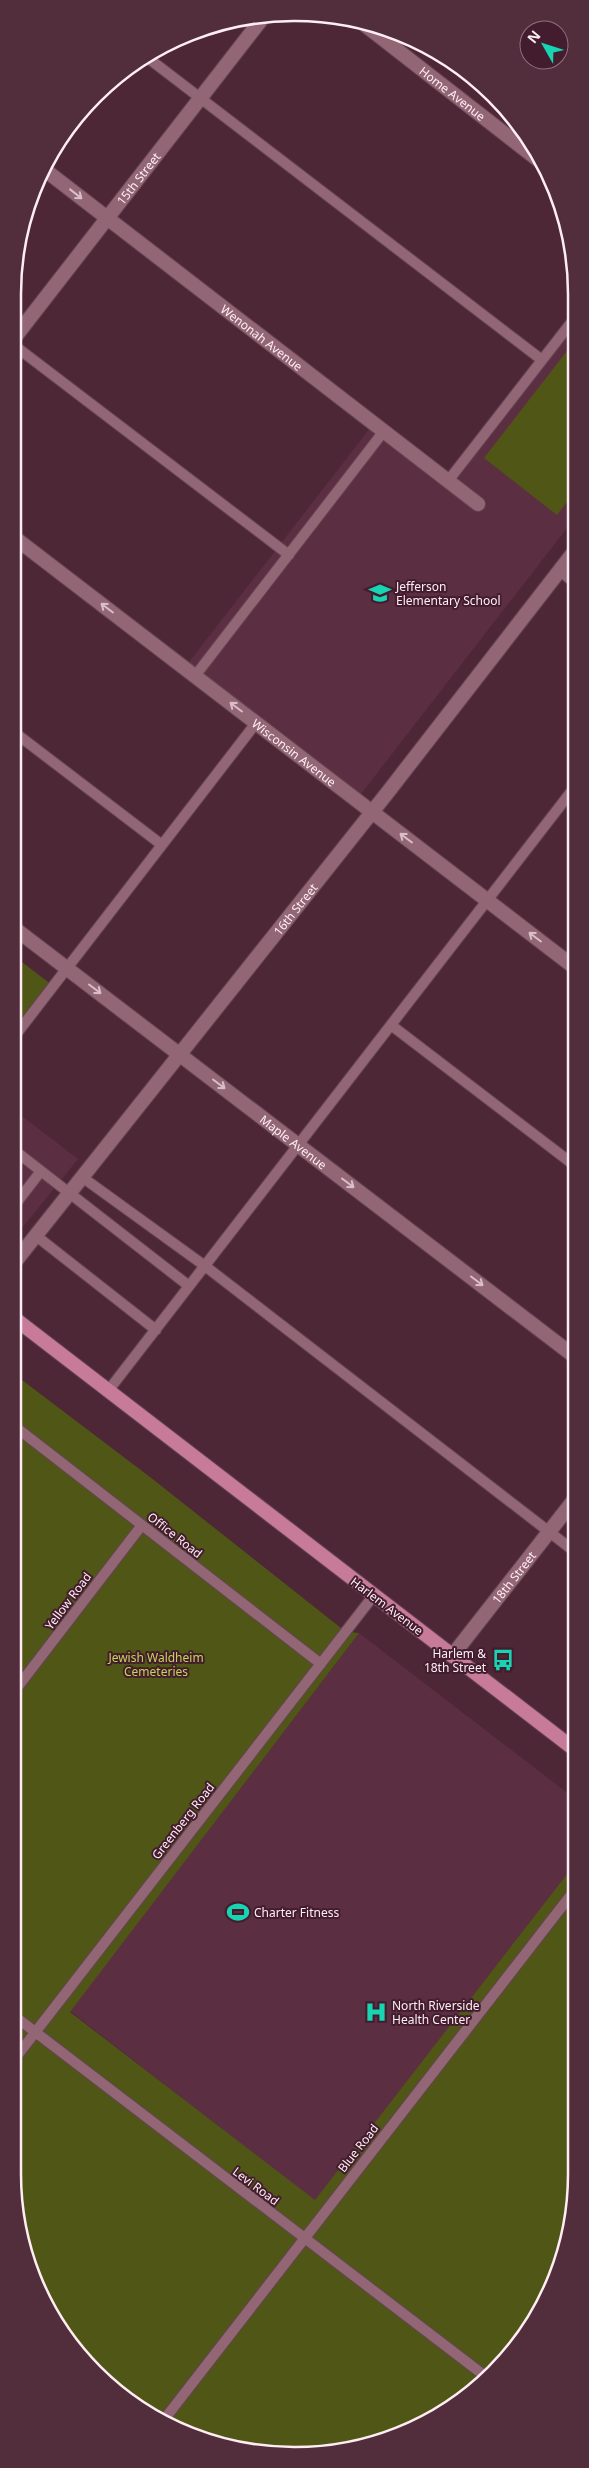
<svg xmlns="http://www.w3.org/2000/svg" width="589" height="2468" viewBox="0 0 589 2468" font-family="'Noto Sans',sans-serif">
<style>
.built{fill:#5c2e41}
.green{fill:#505716}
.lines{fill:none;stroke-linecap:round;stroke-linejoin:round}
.service-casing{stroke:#644452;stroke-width:12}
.minor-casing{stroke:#644452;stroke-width:16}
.tertiary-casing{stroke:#644452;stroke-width:16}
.primary-casing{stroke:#644452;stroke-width:16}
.service{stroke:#936676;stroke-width:10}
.minor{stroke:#936676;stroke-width:14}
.tertiary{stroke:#936676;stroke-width:14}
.primary{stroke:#c87a99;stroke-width:14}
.oneway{stroke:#d9bec7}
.labels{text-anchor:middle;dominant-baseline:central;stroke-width:4;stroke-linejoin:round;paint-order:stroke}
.street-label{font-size:12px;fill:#feeef3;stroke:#431d2d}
.poi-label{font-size:12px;fill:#feeef3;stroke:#431d2d;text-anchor:start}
.park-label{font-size:12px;fill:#c7d559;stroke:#431d2d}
.rim{fill:none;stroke:#feeef3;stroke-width:2.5}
</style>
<rect width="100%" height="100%" fill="#4e2737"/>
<path class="built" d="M574 321V519L357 799 186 666 371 427 448 486Z
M14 1110 78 1159 14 1238Z
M359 1633 574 1798V1865L315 2201 70 2011Z"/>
<path class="green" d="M574 342V493L557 515 484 458Z
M14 956 52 985 14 1035Z
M14 1374 150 1477 346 1632 359 1633 70 2012 315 2200 574 1865V2211L539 2314 466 2397 368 2446 276 2455 170 2427 83 2360 34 2281 13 2173Z"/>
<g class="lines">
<g class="service-casing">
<path id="service" d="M148 58 542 360
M15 346 289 555
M448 481 574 319
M195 676 384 431
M14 732 162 845
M391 1025 574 1165
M14 1037 256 723
M14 1150 189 1286
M82 1177 205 1266 574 1551
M14 1206 41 1171
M35 1235 156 1330
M108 1391 574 788
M13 1425 321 1664
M13 1693 142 1525
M13 2015 485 2376
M13 2061 374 1595
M163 2421 574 1891"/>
</g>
<g class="minor-casing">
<g id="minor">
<path id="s1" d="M365 25 541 162"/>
<path id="s2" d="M45 170 478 504"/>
<path id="s3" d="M15 337 261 20"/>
<path id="s4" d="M15 538 574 967"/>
<path d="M561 569 574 580"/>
<path id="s5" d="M14 928 574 1356"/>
<path id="s6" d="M452 1656 574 1500"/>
</g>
</g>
<g class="tertiary-casing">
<g id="tertiary">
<path id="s7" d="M14 1263 388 792 574 552"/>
</g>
</g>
<g class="primary-casing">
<path id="primary" d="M14 1318 574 1749"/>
</g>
<use href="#service" class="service"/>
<use href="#minor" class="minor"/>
<use href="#tertiary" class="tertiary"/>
<use href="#primary" class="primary"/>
</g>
<defs><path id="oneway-shaft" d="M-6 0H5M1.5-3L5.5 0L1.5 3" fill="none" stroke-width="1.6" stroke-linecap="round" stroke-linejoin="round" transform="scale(1.25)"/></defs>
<g class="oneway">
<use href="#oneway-shaft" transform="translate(76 194) rotate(38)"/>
<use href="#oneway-shaft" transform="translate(107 608) rotate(-143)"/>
<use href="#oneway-shaft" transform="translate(236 707) rotate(-143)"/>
<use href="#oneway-shaft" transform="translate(406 838) rotate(-143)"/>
<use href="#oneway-shaft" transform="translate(535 937) rotate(-143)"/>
<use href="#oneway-shaft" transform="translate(95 989) rotate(37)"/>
<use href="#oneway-shaft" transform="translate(219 1084) rotate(37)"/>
<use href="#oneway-shaft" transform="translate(348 1183) rotate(37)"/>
<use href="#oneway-shaft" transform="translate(477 1281) rotate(37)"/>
</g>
<defs>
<g id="school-bare" transform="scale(1.725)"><path d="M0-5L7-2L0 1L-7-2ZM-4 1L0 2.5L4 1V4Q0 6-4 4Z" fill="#17d5b3" stroke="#431d2d" stroke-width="2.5" paint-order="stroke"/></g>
<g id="bus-bare" transform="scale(1.725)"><path d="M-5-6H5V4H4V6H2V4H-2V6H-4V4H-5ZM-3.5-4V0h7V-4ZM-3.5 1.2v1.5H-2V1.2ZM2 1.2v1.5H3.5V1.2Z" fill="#17d5b3" stroke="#431d2d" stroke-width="2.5" paint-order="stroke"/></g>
<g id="stadium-bare" transform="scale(1.725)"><path d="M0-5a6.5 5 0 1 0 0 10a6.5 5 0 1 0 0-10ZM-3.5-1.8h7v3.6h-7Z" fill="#17d5b3" stroke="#431d2d" stroke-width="2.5" paint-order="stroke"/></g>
<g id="hospital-bare" transform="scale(1.725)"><path d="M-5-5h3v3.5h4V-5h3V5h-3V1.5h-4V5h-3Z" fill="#17d5b3" stroke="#431d2d" stroke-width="2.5" paint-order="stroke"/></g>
</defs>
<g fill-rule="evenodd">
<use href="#school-bare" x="380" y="593"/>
<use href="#bus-bare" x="503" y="1660"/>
<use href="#stadium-bare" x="238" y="1912"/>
<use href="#hospital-bare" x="376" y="2012"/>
</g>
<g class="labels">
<g class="street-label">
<text stroke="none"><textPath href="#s1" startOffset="111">Home Avenue</textPath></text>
<text stroke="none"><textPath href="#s3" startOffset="201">15th Street</textPath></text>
<text stroke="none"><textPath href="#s2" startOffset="274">Wenonah Avenue</textPath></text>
<text stroke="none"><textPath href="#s4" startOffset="352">Wisconsin Avenue</textPath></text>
<text stroke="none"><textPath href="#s7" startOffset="452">16th Street</textPath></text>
<text stroke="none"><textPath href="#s5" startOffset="352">Maple Avenue</textPath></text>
<text transform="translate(175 1535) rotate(38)">Office Road</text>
<text stroke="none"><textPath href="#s6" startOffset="100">18th Street</textPath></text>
<text transform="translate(68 1601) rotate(-53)">Yellow Road</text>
<text transform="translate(387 1606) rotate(37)">Harlem Avenue</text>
<text transform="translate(183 1821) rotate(-52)">Greenberg Road</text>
<text transform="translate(358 2148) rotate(-52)">Blue Road</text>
<text transform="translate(256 2186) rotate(37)">Levi Road</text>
</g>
<g class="poi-label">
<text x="396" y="586">Jefferson<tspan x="396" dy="14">Elementary School</tspan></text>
<text x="486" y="1653" text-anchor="end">Harlem &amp;<tspan x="486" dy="14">18th Street</tspan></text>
<text x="254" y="1912">Charter Fitness</text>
<text x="392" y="2005">North Riverside<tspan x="392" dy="14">Health Center</tspan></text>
</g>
<g class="park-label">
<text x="156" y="1657">Jewish Waldheim<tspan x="156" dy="14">Cemeteries</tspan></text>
</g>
</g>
<path d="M0 0H589V2468H0ZM294 21H295A273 273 0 0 1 568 294V2174A273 273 0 0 1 295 2447H294A273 273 0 0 1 21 2174V294A273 273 0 0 1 294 21Z" fill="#522e3d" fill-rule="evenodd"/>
<path class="rim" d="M294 21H295A273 273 0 0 1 568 294V2174A273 273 0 0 1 295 2447H294A273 273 0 0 1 21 2174V294A273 273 0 0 1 294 21Z"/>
<g transform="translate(544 45) rotate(309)"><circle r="24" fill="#431d2d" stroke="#8e717c"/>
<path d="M0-4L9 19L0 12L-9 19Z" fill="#17d5b3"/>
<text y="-8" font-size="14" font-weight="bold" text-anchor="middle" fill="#feeef3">N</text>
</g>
</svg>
